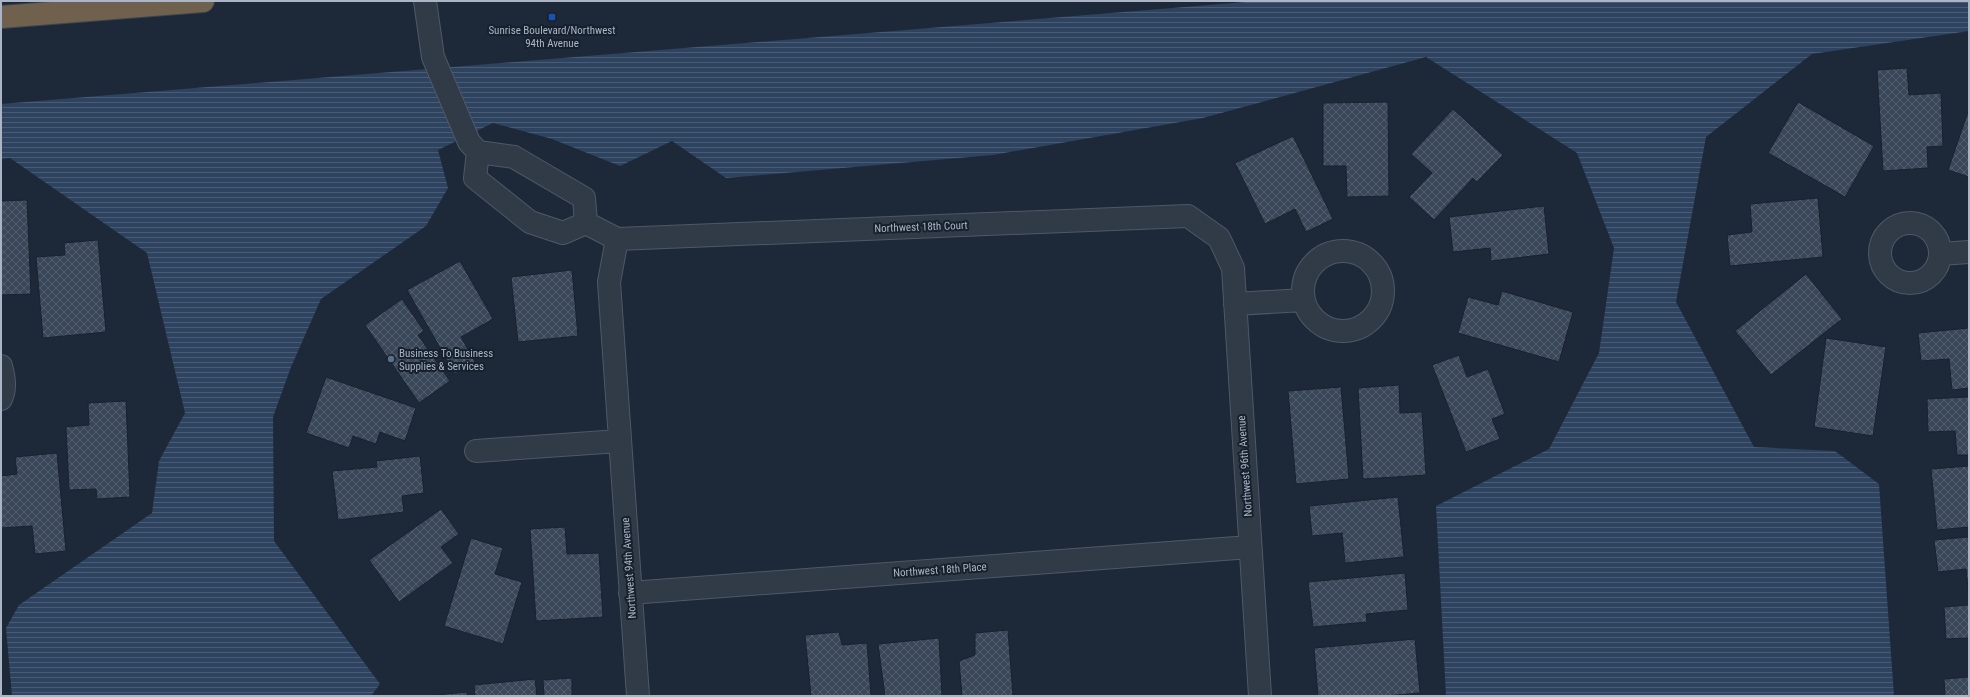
<svg xmlns="http://www.w3.org/2000/svg" width="1970" height="697" viewBox="0 0 1970 697" font-family="'Roboto Condensed',sans-serif">
<style>
.water{fill:url(#water-rules)}
.building{fill:url(#building-cross-hatch);stroke:#19222f}
.lines{fill:none;stroke-linecap:round;stroke-linejoin:round}
.street-casing{stroke:#4f5867;stroke-width:24}
.highway-casing{stroke:#3c4553;stroke-width:24}
.street{stroke:#313b48;stroke-width:22}
.highway{stroke:#6f614d;stroke-width:22}
.transit-dot{fill:#1a4fb4;stroke:#17202d;stroke-width:1.5}
.service-dot{fill:#5c6f8a;stroke:#17202d;stroke-width:1.5}
.labels{text-anchor:middle;dominant-baseline:central;stroke-width:4;stroke-linejoin:round;paint-order:stroke}
.poi-label{font-size:11px;fill:#abb5c6;stroke:#17202d}
.street-label{font-size:11px;fill:#abb5c6;stroke:#17202d}
</style>
<defs>
<pattern id="water-rules" width="6" height="5" patternUnits="userSpaceOnUse"><rect width="6" height="5" fill="#2d435f"/><path d="M0 2.5h6" fill="none" stroke="#495c74"/></pattern>
<pattern id="building-cross-hatch" width="8" height="8" patternUnits="userSpaceOnUse"><rect width="8" height="8" fill="#394759"/><path d="M0 0l8 8M0 8l8-8" fill="none" stroke="#535f6f"/></pattern>
</defs>
<rect width="100%" height="100%" fill="#1d2938"/>
<path class="water" d="M1258 1H1969V31L1812 54 1706 137 1676 302 1754 447 1835 451 1879 484 1894 696H1446L1436 506 1549 449 1599 353 1614 248 1577 153 1426 57 1203 118 993 155 726 178 672 141 620 166 552 139 493 123 438 150 448 188 426 226 321 299 291 367 273 417 274 541 380 684 371 696H12L6 628 19 605 152 513 159 461 185 413 147 253 10 158 1 159V104Z"/>
<path class="building" d="M1907 68 1909 95 1941 93 1943 146 1927 147 1928 168 1883 171 1877 70Z
M1388 102 1389 196 1347 197 1346 166H1323V103Z
M1798 102 1874 146 1845 197 1768 153Z
M1453 109 1503 155 1477 182 1473 178 1434 220 1409 197 1432 173 1411 154Z
M1969 109V177L1948 170Z
M1293 136 1333 219 1306 232 1295 209 1265 224 1235 163Z
M1818 198 1823 257 1730 266 1727 235 1752 232 1750 204Z
M27 200 31 294 1 295V201Z
M1544 206 1549 254 1491 261 1490 248 1453 252 1449 217Z
M98 240 106 332 43 338 36 257 65 255 64 243Z
M460 261 493 319 461 337 475 362 455 374 407 290Z
M572 270 578 336 518 342 511 277Z
M1806 274 1842 319 1771 375 1735 331Z
M1502 291 1573 312 1559 362 1458 333 1468 297 1498 305Z
M402 299 424 331 418 335 450 381 419 403 365 325Z
M1969 328V388L1952 390 1949 359 1921 361 1918 333Z
M1826 338 1886 347 1873 436 1814 427Z
M1459 355 1467 377 1488 369 1505 414 1492 419 1500 439 1466 452 1432 365Z
M326 377 416 408 405 441 380 432 376 444 353 436 349 448 306 433Z
M1399 385 1400 413 1422 412 1426 475 1363 479 1358 388Z
M1341 387 1349 479 1296 484 1288 391Z
M1969 397V455H1957L1955 431 1928 432 1927 399Z
M126 401 130 497 97 499 96 489 69 490 66 427 89 425 88 403Z
M57 453 66 551 35 554 32 526 1 528V476L17 474 15 457Z
M420 456 424 493 402 496 404 512 338 520 332 471 377 467 376 461Z
M1969 466V527L1937 530 1931 469Z
M1398 497 1404 557 1345 563 1342 533 1312 536 1309 506Z
M441 509 459 534 441 547 453 563 399 602 369 560Z
M565 527 567 554 599 553 603 617 536 621 530 529Z
M1969 537V598L1966 569 1938 572 1934 540Z
M471 538 503 548 495 574 522 582 503 644 444 626Z
M1405 573 1408 610 1366 614 1367 622 1313 627 1308 582Z
M1969 605V638L1946 639 1944 607Z
M1008 630 1013 696H962L959 661 975 655V633Z
M839 632 842 645 867 643 871 696H811L805 635Z
M939 638 942 696H885L878 644Z
M1415 639 1420 693 1385 696H1318L1314 648Z
M1969 677V696H1945L1944 679Z
M572 678V696H544L543 680Z
M535 679 537 696H475L474 685Z
M467 692V696H426Z"/>
<g class="lines">
<g class="street-casing">
<path id="street" d="M425 1 433 57 469 142 478 152 514 157 584 198 586 223
M478 152 475 178 530 222 563 233 586 223
M586 223 617 239 609 282 638 696
M1880 253a30 30 0 1 1 60 0a30 30 0 1 1-60 0Z
M617 239 1188 216 1219 238 1233 268 1260 696
M1303 291a40 40 0 1 1 80 0a40 40 0 1 1-80 0Z
M1940 254 1969 252
M1235 304 1304 300
M1 366C4 377 6 388 1 399
M476 451 619 441
M630 593 1250 547"/>
</g>
<g class="highway-casing">
<path id="highway" d="M1 17 203 1"/>
</g>
<use href="#street" class="street"/>
<use href="#highway" class="highway"/>
</g>
<rect class="transit-dot" x="548" y="13" width="8" height="8" rx="2"/>
<circle class="service-dot" cx="391" cy="359" r="4"/>
<g class="labels">
<g class="poi-label">
<text x="552" y="30">Sunrise Boulevard/Northwest<tspan x="552" dy="13">94th Avenue</tspan></text>
<text x="399" y="353" text-anchor="start">Business To Business<tspan x="399" dy="13">Supplies &amp; Services</tspan></text>
</g>
<g class="street-label">
<text transform="translate(921 227) rotate(-2)">Northwest 18th Court</text>
<text transform="translate(1245 466) rotate(-94)">Northwest 96th Avenue</text>
<text transform="translate(629 568) rotate(-94)">Northwest 94th Avenue</text>
<text transform="translate(940 570) rotate(-4)">Northwest 18th Place</text>
</g>
</g>
<rect width="1970" height="697" fill="none" stroke="#abb5c6" stroke-width="4"/>
</svg>
